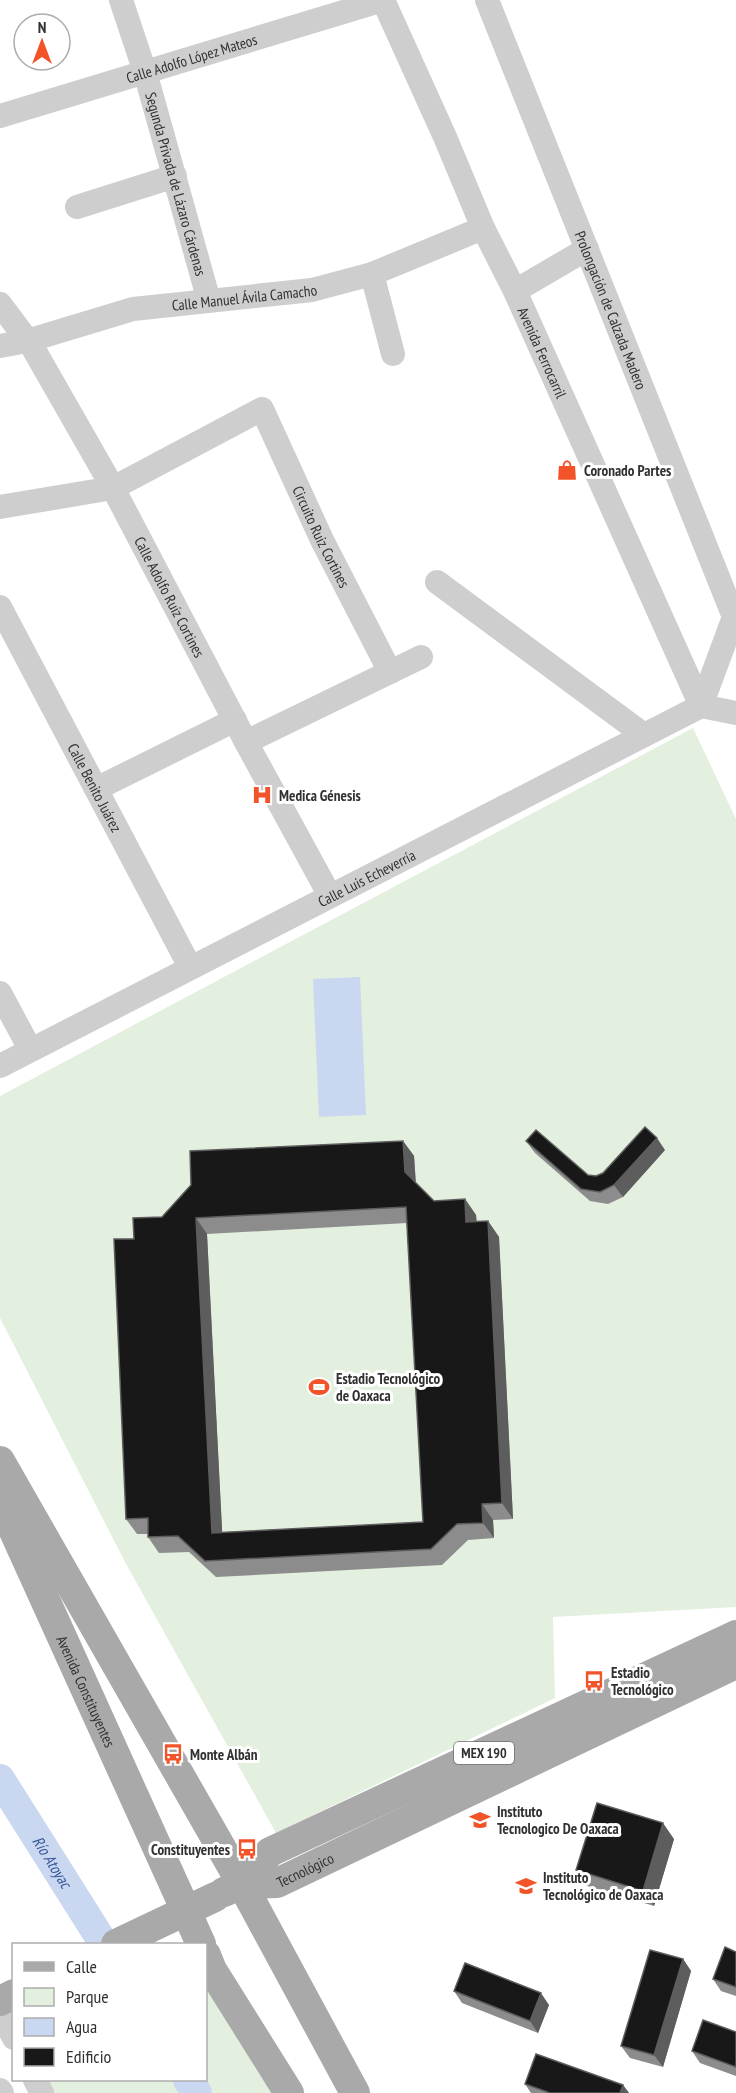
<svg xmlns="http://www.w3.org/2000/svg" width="736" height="2093" viewBox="0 0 736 2093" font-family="'PT Sans Narrow',sans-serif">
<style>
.green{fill:#e3efdf}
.water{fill:#cad7f0}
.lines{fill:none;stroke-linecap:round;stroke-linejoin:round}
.river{stroke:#cad7f0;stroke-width:30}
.minor{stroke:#cecece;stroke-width:24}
.major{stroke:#a9a9a9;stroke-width:30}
.major-bridge{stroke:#a9a9a9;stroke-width:30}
.wall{fill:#8c8c8c;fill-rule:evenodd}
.shaded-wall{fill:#5d5d5d}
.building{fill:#181818;stroke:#5d5d5d;stroke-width:1.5;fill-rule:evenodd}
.labels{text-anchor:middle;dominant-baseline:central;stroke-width:6;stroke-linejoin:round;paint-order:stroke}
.shield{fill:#fff;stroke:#6f6f6f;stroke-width:1.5}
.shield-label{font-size:14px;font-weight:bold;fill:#313131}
.street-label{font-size:15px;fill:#313131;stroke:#fff}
.poi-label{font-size:15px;font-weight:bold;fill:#313131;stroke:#fff;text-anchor:start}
.water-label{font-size:16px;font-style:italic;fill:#38599b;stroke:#fff}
</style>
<rect width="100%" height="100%" fill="#fff"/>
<path class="green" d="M693 728 736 819V1607L553 1617 555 1698 276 1833 125 1562 0 1318V1096Z
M206 1970 282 2093H49L42 2080H206Z"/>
<path class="water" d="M360 977 366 1115 319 1117 313 979Z"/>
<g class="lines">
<g class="river">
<path id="s1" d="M0 1779 104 1944"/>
<path d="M188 2080 197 2093"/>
</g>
<g class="minor">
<path id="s2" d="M121 0 145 72 209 301"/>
<path id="s3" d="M383 0 445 137 483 228 515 291 701 706"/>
<path id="s4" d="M487 0 736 622"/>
<path id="s5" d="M0 116 383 0"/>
<path d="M77 207 175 176"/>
<path d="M372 274 393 354"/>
<path d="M515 291 587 249"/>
<path id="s6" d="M0 304 33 348 113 488 246 742 330 896"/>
<path id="s7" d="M0 346 27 341 133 309 312 290 372 274 483 228"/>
<path id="s8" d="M0 507 113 488 262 409 322 540 390 672 246 742"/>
<path d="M437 582 644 735"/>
<path id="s9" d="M0 607 190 967"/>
<path d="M390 672 421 657"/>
<path d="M701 706 734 617"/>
<path d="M96 789 235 720"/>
<path d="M0 993 30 1049"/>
<path id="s10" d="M0 1066 701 706 736 713"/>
<path d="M0 2012 14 2038"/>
<path d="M35 2080 42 2093"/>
<path d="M0 2090 2 2093"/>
</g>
<g class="major">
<path d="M0 1461 242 1884 355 2093"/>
<path id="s11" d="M0 1487 13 1529 201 1944"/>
<path id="s12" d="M242 1884 277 1883 736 1664"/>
<path d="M224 1892 242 1884 270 1852 736 1635"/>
<path d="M206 1955 212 1970 289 2093"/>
<path d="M0 2001 14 1994"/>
</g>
<path class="major-bridge" d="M116 1944 215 1897"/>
</g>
<path class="wall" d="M403 1141 414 1156 416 1183 434 1201 465 1199 476 1215 477 1222 488 1221 499 1237 513 1519 493 1520 494 1538 468 1540 442 1565 216 1577 189 1552 159 1553 148 1537V1534H137L126 1519 134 1239 162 1217 191 1185ZM407 1223 423 1522 222 1532 207 1234Z
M526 1141 588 1175 596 1176 665 1150 623 1197 608 1204 590 1201 535 1153Z
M674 1839 654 1906 587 1886 576 1870Z
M736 1952V1996L721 1991 713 1979Z
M683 1959 691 1971 663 2067 630 2058 621 2046Z
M454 1991 549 2005 538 2033 462 2003Z
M736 2032V2076L700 2063 692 2051Z
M525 2084 623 2085 629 2093H531Z"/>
<path class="shaded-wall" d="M657 1138 665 1150 623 1197 614 1185Z
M403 1141 414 1156 416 1188 405 1172Z
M465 1199 476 1215 477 1238 466 1222Z
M196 1218 207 1234 223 1548 212 1533Z
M488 1221 499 1237 513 1519 502 1503Z
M482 1504 493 1520 494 1538 483 1523Z
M663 1823 674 1839 654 1906 643 1891Z
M683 1959 691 1971 663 2067 654 2055Z
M541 1993 549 2005 538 2033 530 2021Z
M623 2085 629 2093H620Z"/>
<path class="building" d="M645 1127 657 1138 614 1185 600 1192 581 1189 526 1141 536 1130 588 1175 596 1176 603 1173Z
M403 1141 405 1172 434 1201 465 1199 466 1222 488 1221 502 1503 482 1504 483 1523 457 1524 431 1549 205 1561 178 1536 148 1537V1518L126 1519 114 1239H134L133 1218 162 1217 191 1185 190 1151ZM406 1207 423 1522 212 1533 196 1218Z
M597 1803 663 1823 643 1891 576 1870Z
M725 1947 736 1952V1987L713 1979Z
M650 1950 683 1959 654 2055 621 2046Z
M465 1963 541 1993 530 2021 454 1991Z
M703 2020 736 2032V2067L692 2051Z
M536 2054 623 2085 620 2093H550L525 2084Z"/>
<defs>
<g id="shop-bare" transform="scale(1.62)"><path d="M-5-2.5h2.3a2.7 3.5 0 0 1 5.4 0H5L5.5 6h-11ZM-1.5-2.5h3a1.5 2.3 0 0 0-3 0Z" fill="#f35329" stroke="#fff" stroke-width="2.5" paint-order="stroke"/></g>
<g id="hospital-bare" transform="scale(1.62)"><path d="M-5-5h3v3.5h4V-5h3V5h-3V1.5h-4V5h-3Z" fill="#f35329" stroke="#fff" stroke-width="2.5" paint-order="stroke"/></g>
<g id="stadium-bare" transform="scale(1.62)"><path d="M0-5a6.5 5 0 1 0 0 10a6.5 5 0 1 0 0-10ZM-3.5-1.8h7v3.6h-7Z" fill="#f35329" stroke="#fff" stroke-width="2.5" paint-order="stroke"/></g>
<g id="bus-bare" transform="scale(1.62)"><path d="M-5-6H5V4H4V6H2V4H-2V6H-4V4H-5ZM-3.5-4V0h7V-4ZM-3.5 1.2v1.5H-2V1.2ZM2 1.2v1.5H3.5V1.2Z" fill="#f35329" stroke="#fff" stroke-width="2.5" paint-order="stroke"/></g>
<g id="university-bare" transform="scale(1.62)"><path d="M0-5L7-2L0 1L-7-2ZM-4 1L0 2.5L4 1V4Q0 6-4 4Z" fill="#f35329" stroke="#fff" stroke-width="2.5" paint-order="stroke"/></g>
</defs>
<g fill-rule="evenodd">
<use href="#shop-bare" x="567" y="470"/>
<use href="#hospital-bare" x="262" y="795"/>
<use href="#stadium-bare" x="319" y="1387"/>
<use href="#bus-bare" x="594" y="1681"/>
<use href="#bus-bare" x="173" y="1754"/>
<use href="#university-bare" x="480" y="1820"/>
<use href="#bus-bare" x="247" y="1849"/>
<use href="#university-bare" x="526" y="1886"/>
</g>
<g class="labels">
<rect class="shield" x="454" y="1742" width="60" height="22" rx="4.5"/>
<g class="shield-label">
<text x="484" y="1753">MEX 190</text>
</g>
<g class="street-label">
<text stroke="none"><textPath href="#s5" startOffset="200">Calle Adolfo López Mateos</textPath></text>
<text stroke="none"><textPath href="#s2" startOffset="192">Segunda Privada de Lázaro Cárdenas</textPath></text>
<text stroke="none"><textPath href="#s7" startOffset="250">Calle Manuel Ávila Camacho</textPath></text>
<text stroke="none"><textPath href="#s4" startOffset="334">Prolongación de Calzada Madero</textPath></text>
<text stroke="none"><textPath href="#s3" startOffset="387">Avenida Ferrocarril</textPath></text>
<text stroke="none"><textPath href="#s8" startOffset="424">Circuito Ruiz Cortines</textPath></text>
<text stroke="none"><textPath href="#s6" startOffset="339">Calle Adolfo Ruíz Cortines</textPath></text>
<text stroke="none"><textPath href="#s9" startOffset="204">Calle Benito Juárez</textPath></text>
<text stroke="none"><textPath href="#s10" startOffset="412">Calle Luis Echeverría</textPath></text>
<text stroke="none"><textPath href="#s11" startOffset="222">Avenida Constituyentes</textPath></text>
<text stroke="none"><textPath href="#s12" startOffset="66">Tecnológico</textPath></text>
</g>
<g class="poi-label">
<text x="584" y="470">Coronado Partes</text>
<text x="279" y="795">Medica Génesis</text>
<text x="336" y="1378">Estadio Tecnológico<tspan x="336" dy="17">de Oaxaca</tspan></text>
<text x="611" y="1672">Estadio<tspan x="611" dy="17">Tecnológico</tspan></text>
<text x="190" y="1754">Monte Albán</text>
<text x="497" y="1811">Instituto<tspan x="497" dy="17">Tecnologico De Oaxaca</tspan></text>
<text x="230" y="1849" text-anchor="end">Constituyentes</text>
<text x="543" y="1877">Instituto<tspan x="543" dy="17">Tecnológico de Oaxaca</tspan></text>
</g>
<g class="water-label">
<text stroke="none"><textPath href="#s1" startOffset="98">Río Atoyac</textPath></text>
</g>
</g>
<rect x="12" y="1943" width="195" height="138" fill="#ffffff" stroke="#adadad" stroke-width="1.5"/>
<rect x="24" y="1962" width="30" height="9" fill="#a9a9a9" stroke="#adadad" stroke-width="1.5"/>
<text x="66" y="1973" font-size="18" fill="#313131">Calle</text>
<rect x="24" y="1988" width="30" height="18" fill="#e3efdf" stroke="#adadad" stroke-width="1.5"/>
<text x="66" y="2003" font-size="18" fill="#313131">Parque</text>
<rect x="24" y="2018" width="30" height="18" fill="#cad7f0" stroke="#adadad" stroke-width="1.5"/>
<text x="66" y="2033" font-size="18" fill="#313131">Agua</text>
<rect x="24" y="2048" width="30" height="18" fill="#181818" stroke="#adadad" stroke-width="1.5"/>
<text x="66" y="2063" font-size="18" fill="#313131">Edificio</text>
<g transform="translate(42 42)"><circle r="28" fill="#ffffff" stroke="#adadad" stroke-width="1.5"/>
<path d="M0-4.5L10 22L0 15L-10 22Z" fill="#f35329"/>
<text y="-9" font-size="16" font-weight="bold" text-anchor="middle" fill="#313131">N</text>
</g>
</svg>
